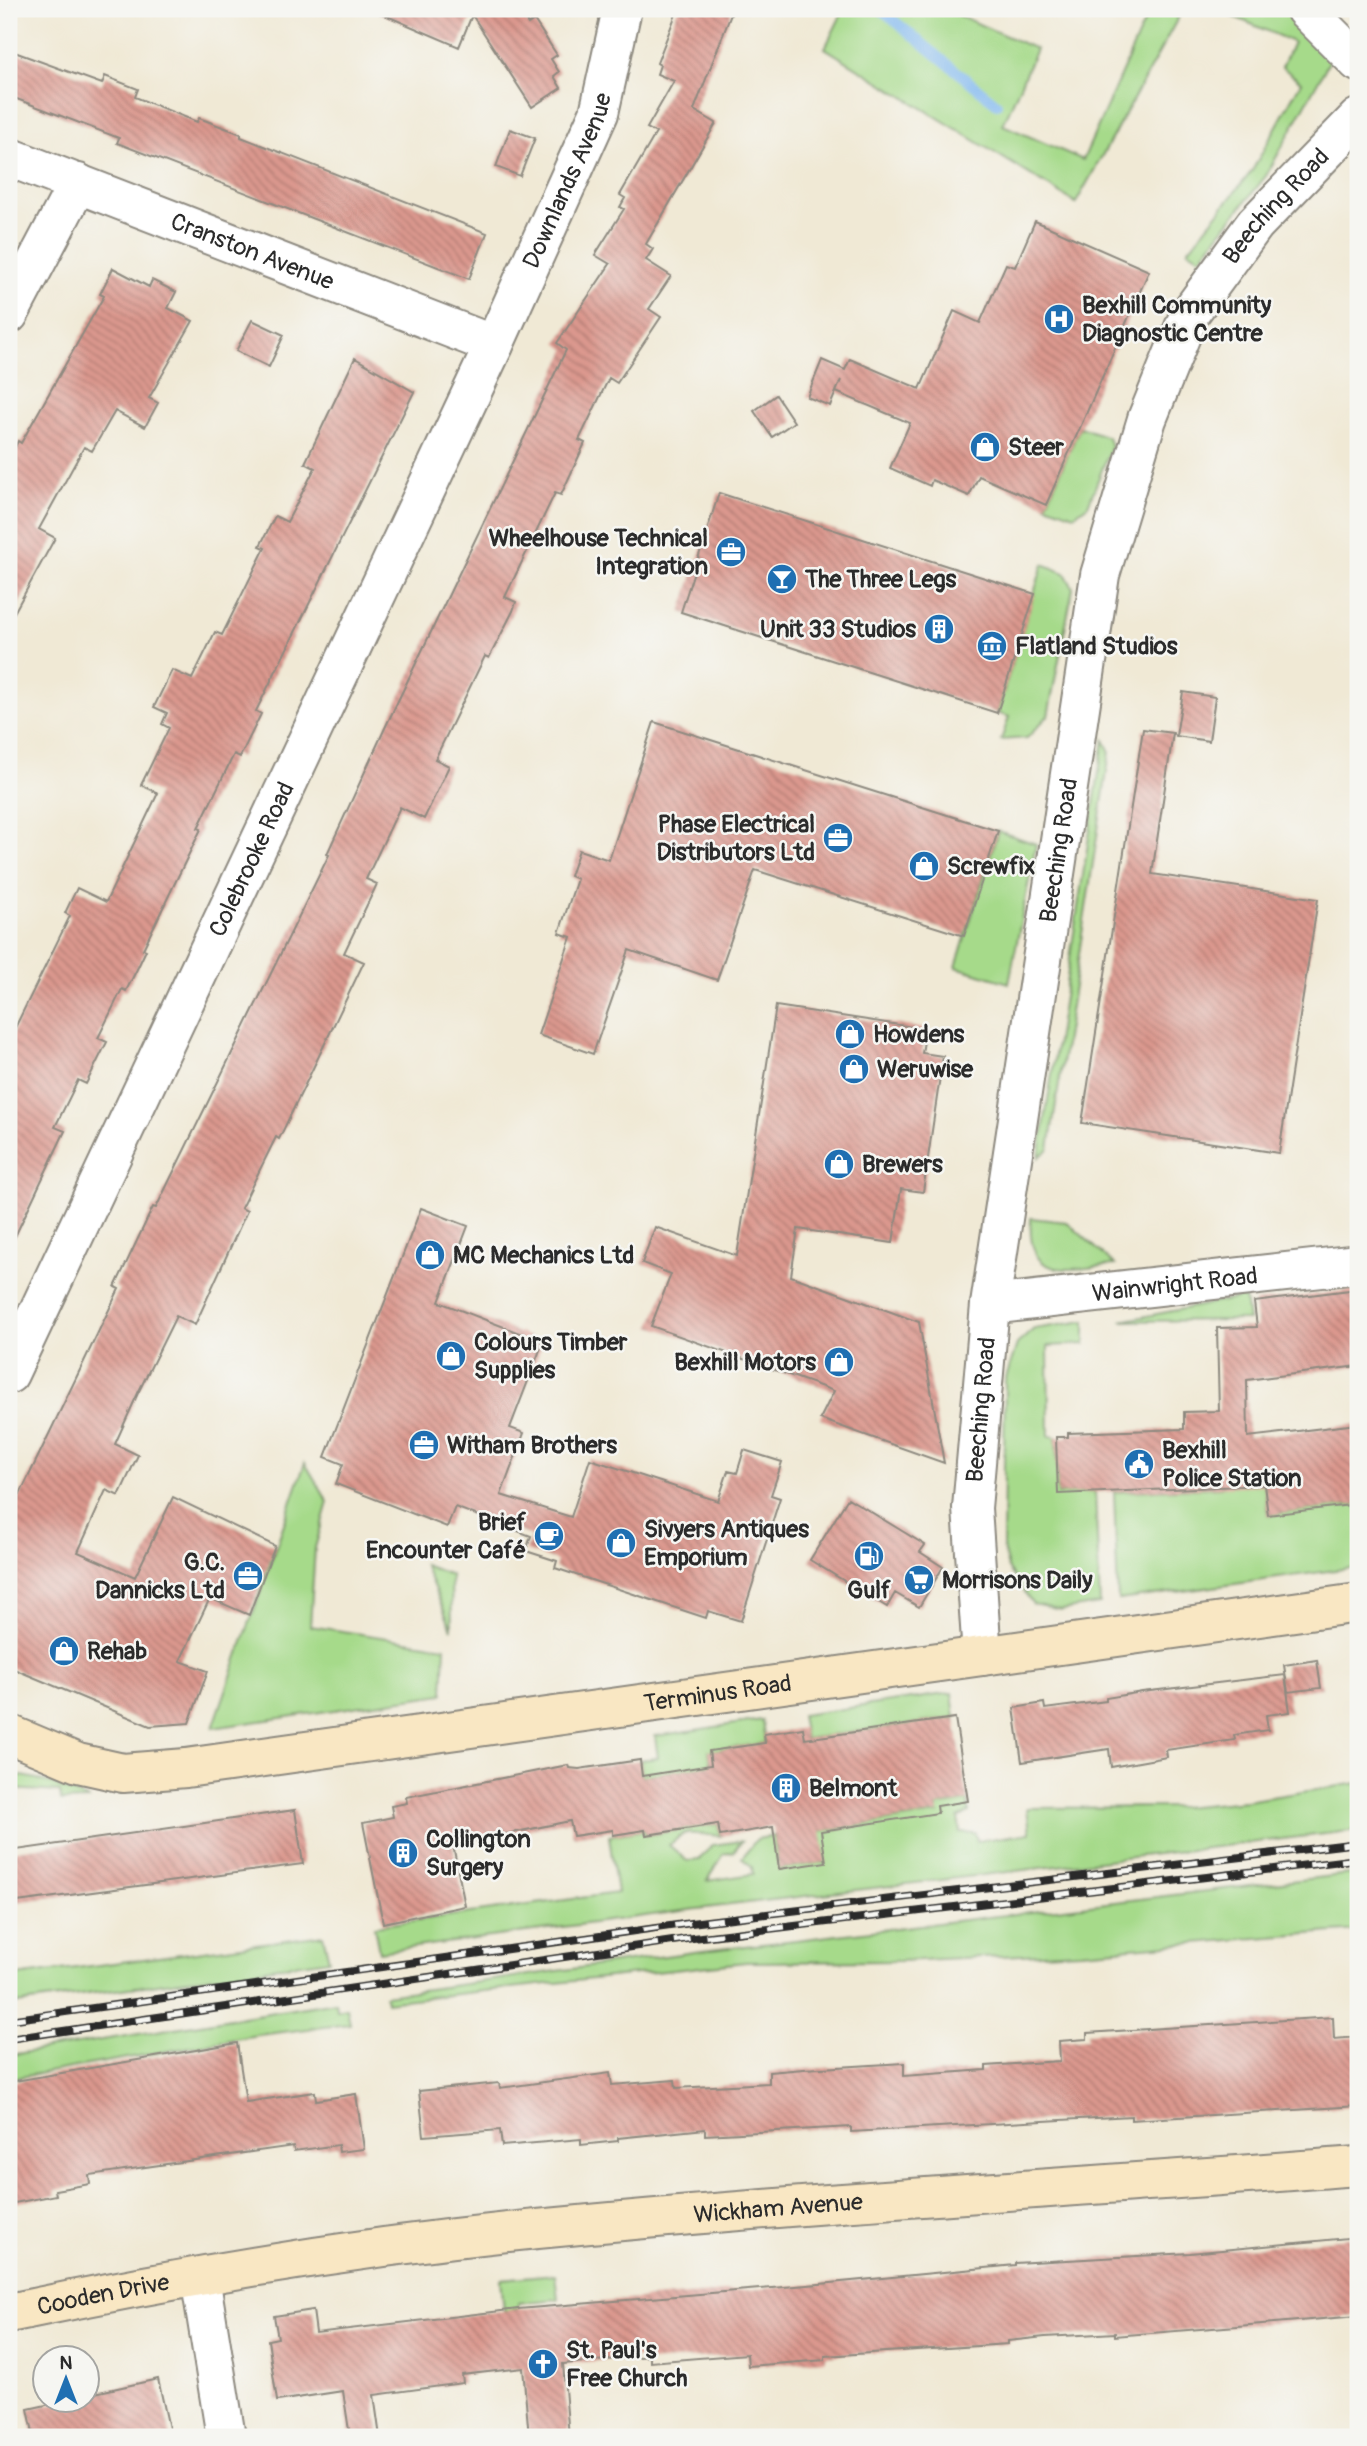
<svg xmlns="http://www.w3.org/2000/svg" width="1367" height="2446" viewBox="0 0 1367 2446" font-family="Pangolin,sans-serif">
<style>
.grass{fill:#a6da8a;stroke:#68825a;stroke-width:2}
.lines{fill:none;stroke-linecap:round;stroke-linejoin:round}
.stream{stroke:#7fb7ef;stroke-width:10}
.building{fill:url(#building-back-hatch)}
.street-casing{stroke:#8e8a80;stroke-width:42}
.secondary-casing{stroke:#8e8a80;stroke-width:42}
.street{stroke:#fff;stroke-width:38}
.secondary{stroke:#f9e7c3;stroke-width:38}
.rail-casing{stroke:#2b2b2b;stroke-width:8}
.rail{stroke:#f6f6f2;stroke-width:5;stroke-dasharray:16;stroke-linecap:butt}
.labels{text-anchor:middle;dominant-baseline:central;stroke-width:5;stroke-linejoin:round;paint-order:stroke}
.street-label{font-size:24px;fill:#2b2b2b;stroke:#f6f6f2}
.poi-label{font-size:24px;font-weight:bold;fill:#2b2b2b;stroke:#f6f6f2;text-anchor:start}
</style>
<defs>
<pattern id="building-back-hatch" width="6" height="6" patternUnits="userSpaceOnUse" patternTransform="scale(1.75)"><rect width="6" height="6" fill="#db988e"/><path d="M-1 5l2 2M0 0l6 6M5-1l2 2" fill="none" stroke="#b27c74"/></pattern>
</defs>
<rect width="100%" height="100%" fill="#f6f6f2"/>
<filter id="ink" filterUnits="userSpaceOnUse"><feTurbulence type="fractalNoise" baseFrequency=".0143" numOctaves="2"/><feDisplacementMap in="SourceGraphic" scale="14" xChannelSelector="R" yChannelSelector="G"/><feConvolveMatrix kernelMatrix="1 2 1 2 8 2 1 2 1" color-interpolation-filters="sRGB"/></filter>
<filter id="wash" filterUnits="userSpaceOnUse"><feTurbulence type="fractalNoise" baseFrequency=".00686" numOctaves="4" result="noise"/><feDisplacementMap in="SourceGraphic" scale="28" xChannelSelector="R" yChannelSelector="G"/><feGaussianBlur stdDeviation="1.57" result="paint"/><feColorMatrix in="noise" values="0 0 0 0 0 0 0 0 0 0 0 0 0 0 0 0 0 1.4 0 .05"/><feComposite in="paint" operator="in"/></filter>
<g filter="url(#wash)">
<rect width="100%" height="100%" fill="#f0e9d5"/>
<path class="grass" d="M844 9H952L951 12 1036 49 1003 125 1083 160 1150 9H1183L1076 203 825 48Z
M1216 9H1287L1331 58 1266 176 1200 258 1188 250 1252 171 1301 82 1282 67 1293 42Z
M1080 427 1108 437 1111 447 1088 505 1074 515 1046 505Z
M1043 564 1065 573 1073 588 1048 716 1027 738 1001 740 1009 717 997 713Z
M1104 740 1110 752 1049 1149 1039 1157Z
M998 831 1036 844 1009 983 956 967Z
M1031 1218 1067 1222 1115 1265C1068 1269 1026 1283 1031 1218Z
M1245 1297 1248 1320 1121 1321Z
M1085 1321V1344L1048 1346 1049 1436 1056 1437 1058 1494 1095 1492 1100 1604 1061 1610 1033 1604 1008 1568 1003 1547 1005 1381 1017 1344 1034 1329Z
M1258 1436 1268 1515 1358 1504V1567L1118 1600 1114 1492 1221 1487Z
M305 1463 328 1502 315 1548 310 1626 445 1647 443 1694 213 1728Z
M424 1565 451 1575 452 1629Z
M952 1693 955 1718 805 1739 801 1715Z
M762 1720 765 1743 709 1751 711 1765 642 1776 640 1760 658 1758 655 1736Z
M9 1775C37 1775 64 1789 89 1800L61 1801 60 1792 9 1789Z
M1358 1783V1830L689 1910 379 1952 374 1926 617 1893 609 1836 613 1835 645 1830 646 1835 718 1824 720 1836 685 1833 669 1845 687 1861 699 1860 712 1845 742 1841 733 1852 724 1854 707 1881 753 1874 752 1867 742 1858 757 1839 774 1836 779 1869 825 1862 820 1831 938 1814 937 1806 968 1801 969 1812 958 1818 960 1832 975 1833 977 1841 1030 1833 1027 1808 1181 1807 1246 1801Z
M1358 1873V1930L1080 1952 900 1961 746 1962 386 2002 385 1995 694 1952Z
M323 1935 329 1960 9 2005V1977Z
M336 2002 337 2010 347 2008 350 2024 258 2035 9 2079V2055Z
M555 2274 558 2299 518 2303V2309L504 2311 501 2279Z"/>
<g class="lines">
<path class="stream" d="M880 9 997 104"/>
</g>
<g id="blocks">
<path class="building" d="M518 9 528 24 534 20 557 55 551 59 559 72 554 76 561 88 532 107 472 15 459 47 373 10Z
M678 9H733L694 110 716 123 646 244 653 249 646 260 671 276 649 309 661 317 617 383 609 378 579 440 585 443 561 495 555 493 505 597 516 602 513 611 489 658 485 656 435 759 449 766 424 819 400 807 366 879 377 884 344 953 364 962 279 1139 276 1137 241 1208 247 1211 195 1325 176 1316 138 1393 115 1444 138 1455 119 1496 106 1490 78 1552 135 1577 173 1497 275 1546 249 1615 210 1598 180 1661 208 1671 189 1723 150 1726 9 1667V1517L119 1289 115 1287 153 1207 156 1208 329 855 327 854 385 728 566 350 557 343 610 264 595 255 624 209 620 207 625 198 620 195 656 133 647 128 674 81 657 74 660 65 657 63Z
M9 50 102 84 105 76 138 89 135 97 197 122 199 118 241 134V137L487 233 469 279 117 143 119 138 9 96Z
M510 129 535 138 520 176 496 167Z
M1035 221 1149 271 1046 505 979 476 969 496 932 480 930 486 890 468 910 423 836 392 841 380 830 406 807 397 822 360 845 370 850 359 920 389 954 311 980 323 1006 264 1015 267Z
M113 268 149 287 152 280 176 292 168 308 193 321 149 398 158 403 145 427 115 411 92 451 84 447 39 529 55 538 9 622V458L18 441 21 443 104 296 100 294Z
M252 320 284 335 269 367 236 351Z
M355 358 414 392 256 711 261 714 240 757 234 754 198 828 201 829 143 949 146 950 138 967 126 991 122 989 98 1038 107 1042 86 1084 78 1080 55 1127 65 1131 9 1249V1040L70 916 65 913 77 888 106 902 158 793 141 785 169 728 162 724 167 713 154 707 172 670 192 679 215 632 222 635 265 548 260 546 275 516 287 522 315 468 305 463Z
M776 395 794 422 772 437 754 411Z
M719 493 1035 594 997 713 681 612Z
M1183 692 1215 697 1209 741 1176 736Z
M654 722 998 831 964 936 755 870 717 980 629 950 593 1054 538 1035 571 937 559 933 577 879 570 876 579 850 609 860Z
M1143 729 1173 733 1152 874 1318 899 1279 1153 1082 1123Z
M776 1006 926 1029 922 1053 943 1056 923 1192 901 1189 893 1243 798 1229 791 1276 919 1322 944 1463 820 1419 834 1391 651 1326 671 1274 642 1263 655 1227 737 1256Z
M421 1208 468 1226 439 1302 543 1342 510 1428 524 1433 501 1495 571 1517 590 1459 718 1501 728 1471 737 1473 744 1450 782 1462 771 1495 780 1498 741 1621 708 1611 706 1618 555 1568 557 1561 526 1551 531 1536 455 1507 447 1527 336 1484 343 1464 325 1457Z
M1358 1289V1366L1247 1380 1248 1437 1358 1424V1504L1268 1515 1264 1485 1058 1494 1056 1437H1068V1433L1184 1429V1412L1219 1411 1217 1328 1257 1327 1254 1302Z
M848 1498 925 1545 920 1552 943 1567 919 1607 895 1593 887 1607 810 1560Z
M1317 1660 1321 1688 1288 1692 1284 1665Z
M1285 1675 1290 1712 1266 1715 1268 1730 1234 1735 1235 1740 1166 1750 1167 1757 1111 1767 1109 1749 1022 1762 1014 1708 1044 1703 1045 1709 1106 1701V1698L1142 1692Z
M955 1718 968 1801 937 1806 938 1813 821 1831 826 1862 779 1869 773 1827 720 1836 718 1824 646 1835 645 1830 613 1835V1830L573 1836 570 1821 453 1845 465 1906 383 1923 363 1823 393 1817 391 1806 407 1803 406 1797 568 1765 569 1768 579 1769 640 1760 642 1776 711 1765 709 1751 765 1743 764 1734 803 1728 805 1739Z
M295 1810 303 1864 9 1903V1851Z
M1333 2017 1334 2039 1358 2037V2106L1131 2120V2116L851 2132V2127L705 2135V2129L618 2138V2141L581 2145V2139L502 2146 500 2130 424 2136 419 2091 499 2083 500 2088 610 2073 612 2085 675 2080 676 2088 769 2083V2072L804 2069 904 2063V2076L986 2070V2066L1060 2061 1059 2041 1087 2039V2033Z
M237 2043 246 2102 315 2092 316 2100 356 2094 364 2149 339 2152 338 2145 294 2151 293 2146 89 2175 90 2184 55 2190 56 2195 9 2204V2082Z
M1358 2237V2316L1115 2336V2333L1045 2337 1008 2341V2344L825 2356V2360L748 2366 747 2354 650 2362V2356L563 2364 569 2437H529L523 2368 462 2375 463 2383 374 2395 380 2437H350L343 2391 277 2401 268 2340 278 2338 274 2316 313 2310 316 2333 518 2309 831 2283 1015 2265V2263L1190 2253Z
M158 2379 171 2437H34L28 2409 69 2400H88V2397L95 2393Z"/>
</g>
</g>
<g filter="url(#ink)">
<use href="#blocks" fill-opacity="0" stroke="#8e8a80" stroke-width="2"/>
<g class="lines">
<g class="street-casing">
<g id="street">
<path d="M1305 9 1358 62"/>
<path id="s1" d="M9 157 494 345"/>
<path d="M9 314 78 183"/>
<path id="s2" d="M990 1305 1358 1264"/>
<path id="s3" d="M9 1374 494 345 599 113 622 9"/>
<path id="s4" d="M982 1656 972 1508 990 1305 1100 575 1147 419 1190 313 1255 224 1358 118"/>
<path d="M200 2277 226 2437"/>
</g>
</g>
<g class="secondary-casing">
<g id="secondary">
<path id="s5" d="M9 1734 78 1763 123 1773 186 1768 1358 1603"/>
<path id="s6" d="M9 2313C193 2274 381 2243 569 2226 831 2201 1095 2186 1358 2166"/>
</g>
</g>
<use href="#street" class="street"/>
<use href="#secondary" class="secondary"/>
<g class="rail-casing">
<path id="rail" d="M9 2020 691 1923 1358 1843
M9 2039 693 1938 1358 1859"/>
</g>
<use href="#rail" class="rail"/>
</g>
</g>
<defs>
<g id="hospital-disc" transform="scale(1.575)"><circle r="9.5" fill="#1f6fb2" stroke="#f6f6f2"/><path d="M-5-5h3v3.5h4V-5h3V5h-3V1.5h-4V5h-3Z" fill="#fff"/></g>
<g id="shop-disc" transform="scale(1.575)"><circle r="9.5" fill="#1f6fb2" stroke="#f6f6f2"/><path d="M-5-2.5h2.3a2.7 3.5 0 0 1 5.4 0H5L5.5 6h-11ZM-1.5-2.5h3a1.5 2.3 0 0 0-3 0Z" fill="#fff"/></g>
<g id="office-disc" transform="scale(1.575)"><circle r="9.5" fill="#1f6fb2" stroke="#f6f6f2"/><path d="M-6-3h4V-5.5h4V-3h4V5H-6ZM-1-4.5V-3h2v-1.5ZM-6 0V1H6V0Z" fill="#fff"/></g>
<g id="bar-disc" transform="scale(1.575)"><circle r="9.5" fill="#1f6fb2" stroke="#f6f6f2"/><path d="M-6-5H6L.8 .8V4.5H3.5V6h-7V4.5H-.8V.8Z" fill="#fff"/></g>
<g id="building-disc" transform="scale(1.575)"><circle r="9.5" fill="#1f6fb2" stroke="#f6f6f2"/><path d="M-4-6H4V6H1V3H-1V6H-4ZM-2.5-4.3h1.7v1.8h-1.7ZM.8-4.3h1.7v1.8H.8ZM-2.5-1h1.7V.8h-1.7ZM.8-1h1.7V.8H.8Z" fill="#fff"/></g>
<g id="museum-disc" transform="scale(1.575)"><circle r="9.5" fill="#1f6fb2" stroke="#f6f6f2"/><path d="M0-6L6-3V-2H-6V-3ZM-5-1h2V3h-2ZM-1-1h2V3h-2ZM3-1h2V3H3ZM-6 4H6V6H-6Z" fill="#fff"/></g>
<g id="civic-disc" transform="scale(1.575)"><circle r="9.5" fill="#1f6fb2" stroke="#f6f6f2"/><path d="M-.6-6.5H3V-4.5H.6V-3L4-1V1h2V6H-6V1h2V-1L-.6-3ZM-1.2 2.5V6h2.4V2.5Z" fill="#fff"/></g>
<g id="cafe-disc" transform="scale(1.575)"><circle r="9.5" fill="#1f6fb2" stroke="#f6f6f2"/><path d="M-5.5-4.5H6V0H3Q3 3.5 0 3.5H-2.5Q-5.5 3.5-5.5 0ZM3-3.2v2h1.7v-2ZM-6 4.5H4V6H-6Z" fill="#fff"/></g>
<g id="fuel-disc" transform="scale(1.575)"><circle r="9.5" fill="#1f6fb2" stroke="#f6f6f2"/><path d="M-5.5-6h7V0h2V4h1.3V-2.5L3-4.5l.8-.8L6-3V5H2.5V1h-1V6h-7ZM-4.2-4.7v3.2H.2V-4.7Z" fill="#fff"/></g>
<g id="supermarket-disc" transform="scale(1.575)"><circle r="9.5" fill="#1f6fb2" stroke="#f6f6f2"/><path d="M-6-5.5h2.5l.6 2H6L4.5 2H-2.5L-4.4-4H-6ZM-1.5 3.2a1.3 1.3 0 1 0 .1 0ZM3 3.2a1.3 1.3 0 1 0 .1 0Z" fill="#fff"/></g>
<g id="church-disc" transform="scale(1.575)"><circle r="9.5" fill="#1f6fb2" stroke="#f6f6f2"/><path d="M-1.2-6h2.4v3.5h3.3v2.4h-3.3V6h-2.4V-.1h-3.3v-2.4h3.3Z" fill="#fff"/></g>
</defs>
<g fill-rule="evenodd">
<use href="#hospital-disc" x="1059" y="319"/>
<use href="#shop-disc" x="985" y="447"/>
<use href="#office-disc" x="731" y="552"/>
<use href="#bar-disc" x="782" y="579"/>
<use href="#building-disc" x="939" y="629"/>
<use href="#museum-disc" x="992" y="646"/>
<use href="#office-disc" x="838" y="838"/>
<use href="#shop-disc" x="924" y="866"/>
<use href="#shop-disc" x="850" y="1034"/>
<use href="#shop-disc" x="854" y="1069"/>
<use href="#shop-disc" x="839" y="1164"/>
<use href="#shop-disc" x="430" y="1255"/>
<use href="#shop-disc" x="451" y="1356"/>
<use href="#shop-disc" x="839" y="1362"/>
<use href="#office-disc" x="424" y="1445"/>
<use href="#civic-disc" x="1139" y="1464"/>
<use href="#cafe-disc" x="549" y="1536"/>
<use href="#shop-disc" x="621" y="1543"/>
<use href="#fuel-disc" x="869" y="1556"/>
<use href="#office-disc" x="248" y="1576"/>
<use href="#supermarket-disc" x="919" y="1580"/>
<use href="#shop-disc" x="64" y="1651"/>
<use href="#building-disc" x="786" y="1788"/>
<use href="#building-disc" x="403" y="1853"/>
<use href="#church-disc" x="543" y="2364"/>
</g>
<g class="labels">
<g class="street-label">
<text stroke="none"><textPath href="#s3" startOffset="1318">Downlands Avenue</textPath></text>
<text stroke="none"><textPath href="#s4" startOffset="1505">Beeching Road</textPath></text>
<text stroke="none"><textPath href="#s1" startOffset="261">Cranston Avenue</textPath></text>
<text stroke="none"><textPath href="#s4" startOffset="812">Beeching Road</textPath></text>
<text stroke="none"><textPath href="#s3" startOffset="569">Colebrooke Road</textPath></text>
<text stroke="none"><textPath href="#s2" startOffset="186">Wainwright Road</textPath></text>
<text stroke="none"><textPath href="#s4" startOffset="247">Beeching Road</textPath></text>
<text stroke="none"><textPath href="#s5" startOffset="721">Terminus Road</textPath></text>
<text stroke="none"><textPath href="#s6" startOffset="777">Wickham Avenue</textPath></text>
<text stroke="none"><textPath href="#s6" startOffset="96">Cooden Drive</textPath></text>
</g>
<g class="poi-label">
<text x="1082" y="305">Bexhill Community<tspan x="1082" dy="28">Diagnostic Centre</tspan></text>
<text x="1008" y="447">Steer</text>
<text x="708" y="538" text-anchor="end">Wheelhouse Technical<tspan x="708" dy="28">Integration</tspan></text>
<text x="805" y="579">The Three Legs</text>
<text x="916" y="629" text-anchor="end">Unit 33 Studios</text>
<text x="1015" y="646">Flatland Studios</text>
<text x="815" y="824" text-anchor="end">Phase Electrical<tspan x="815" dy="28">Distributors Ltd</tspan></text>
<text x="947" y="866">Screwfix</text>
<text x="873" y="1034">Howdens</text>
<text x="877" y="1069">Weruwise</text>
<text x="862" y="1164">Brewers</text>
<text x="453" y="1255">MC Mechanics Ltd</text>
<text x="474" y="1342">Colours Timber<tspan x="474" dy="28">Supplies</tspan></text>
<text x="816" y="1362" text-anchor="end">Bexhill Motors</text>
<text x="447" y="1445">Witham Brothers</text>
<text x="1162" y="1450">Bexhill<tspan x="1162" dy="28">Police Station</tspan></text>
<text x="526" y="1522" text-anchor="end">Brief<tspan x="526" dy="28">Encounter Café</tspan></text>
<text x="644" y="1529">Sivyers Antiques<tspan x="644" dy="28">Emporium</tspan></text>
<text x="225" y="1562" text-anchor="end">G.C.<tspan x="225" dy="28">Dannicks Ltd</tspan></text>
<text x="942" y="1580">Morrisons Daily</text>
<text x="869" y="1590" text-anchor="middle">Gulf</text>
<text x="87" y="1651">Rehab</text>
<text x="809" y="1788">Belmont</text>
<text x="426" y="1839">Collington<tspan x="426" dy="28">Surgery</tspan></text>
<text x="566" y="2350">St. Paul's<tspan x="566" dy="28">Free Church</tspan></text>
</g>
</g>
<rect width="1367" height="2446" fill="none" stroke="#f6f6f2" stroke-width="35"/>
<g transform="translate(66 2379)"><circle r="33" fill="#f6f6f2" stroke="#a5a5a2" stroke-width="2"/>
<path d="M0-5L12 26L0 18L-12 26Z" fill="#1f6fb2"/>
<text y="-10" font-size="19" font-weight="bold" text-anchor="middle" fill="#2b2b2b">N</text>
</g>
</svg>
